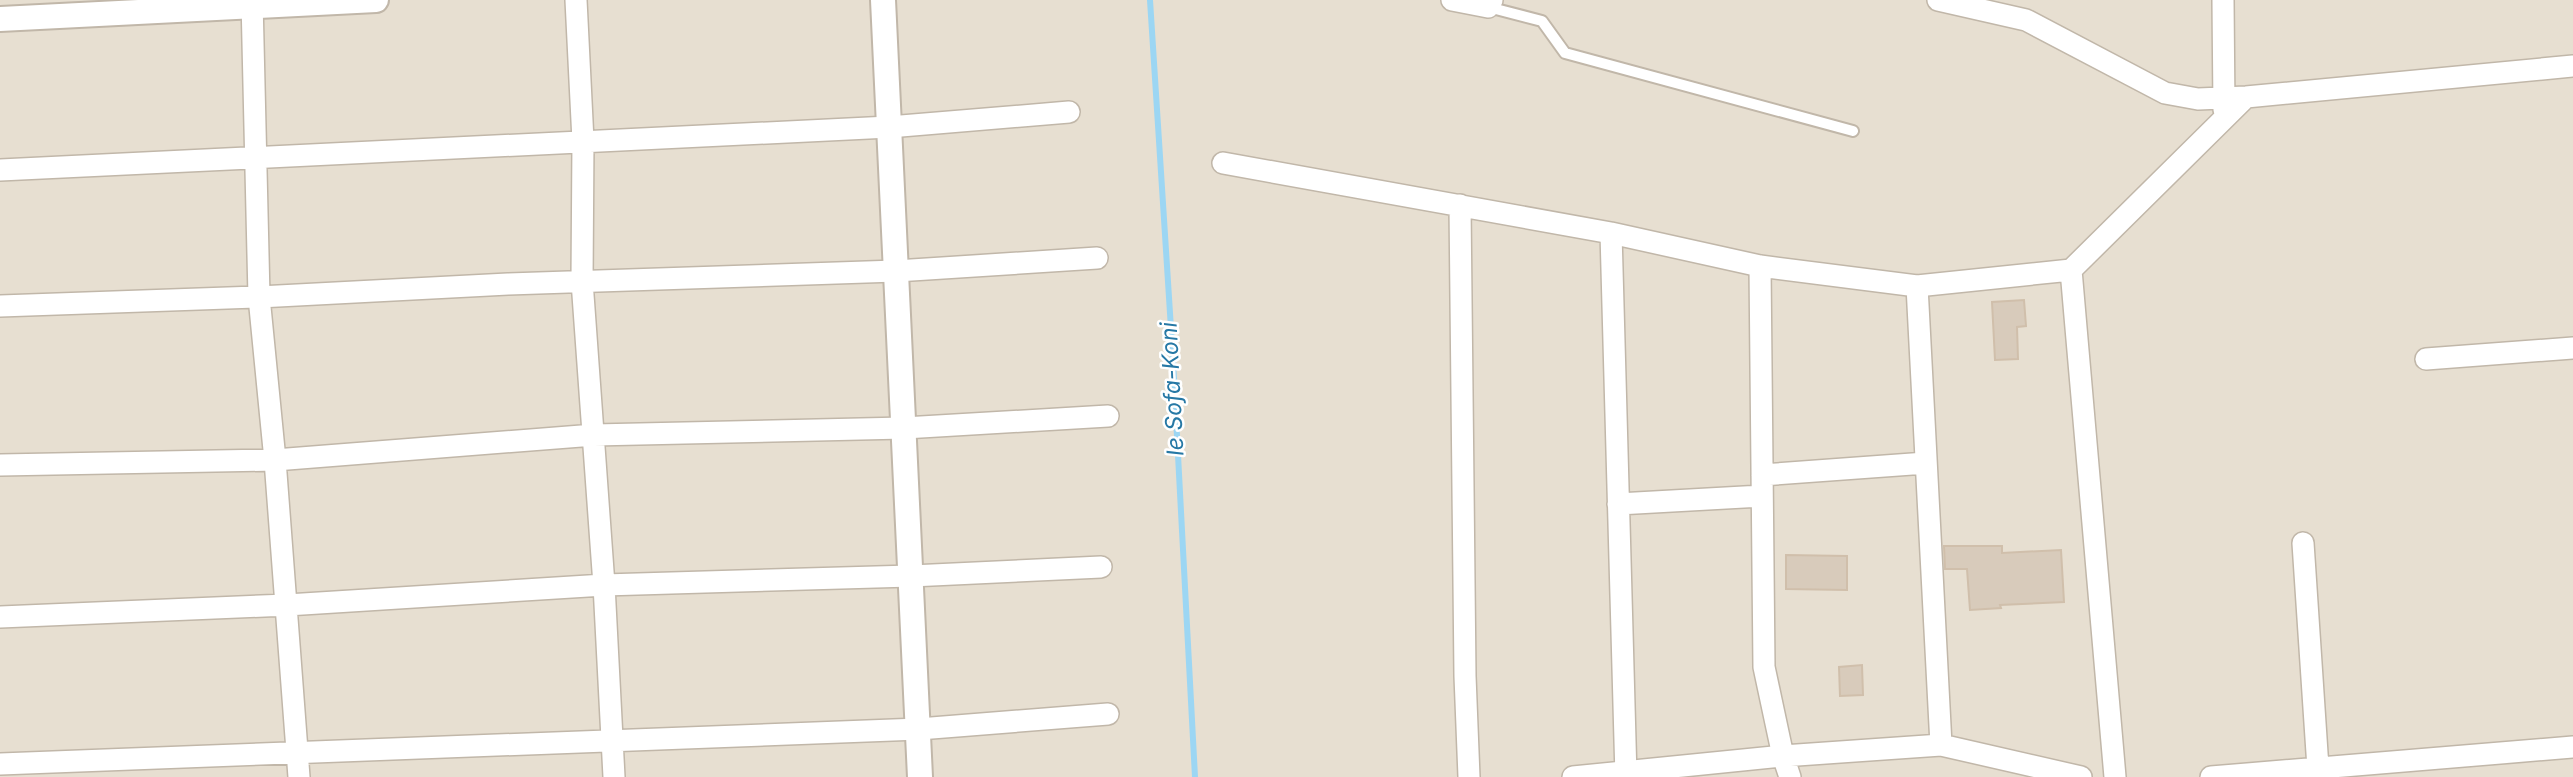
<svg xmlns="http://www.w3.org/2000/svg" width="2573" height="777" viewBox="0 0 2573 777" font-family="Inter,sans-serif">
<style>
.residential{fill:#e7dfd1}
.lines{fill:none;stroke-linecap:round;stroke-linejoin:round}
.stream{stroke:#9cd6f3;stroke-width:6}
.building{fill:#d8cbbb;stroke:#d0bfab;stroke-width:2}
.service-casing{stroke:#c1b7a9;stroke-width:14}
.minor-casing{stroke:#c1b7a9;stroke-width:24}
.tertiary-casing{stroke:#c1b7a9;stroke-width:28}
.service{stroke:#fff;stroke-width:10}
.minor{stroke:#fff;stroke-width:21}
.tertiary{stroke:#fff;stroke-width:24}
.labels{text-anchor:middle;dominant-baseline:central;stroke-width:5;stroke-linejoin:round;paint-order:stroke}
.water-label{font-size:23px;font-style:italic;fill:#2678a5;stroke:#fff}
</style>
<rect width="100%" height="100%" fill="#f3ede4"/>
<path class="residential" d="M0 0H2573V777H0Z"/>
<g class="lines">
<path class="stream" d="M1150 0 1173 360 1195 777"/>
</g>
<path class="building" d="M2024 300 2026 326 2017 327 2018 359 1995 360 1992 302Z
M1944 546H2002V553L2061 550 2064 602 2000 605 2001 608 1970 610 1967 569H1945Z
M1786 555 1847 556V590L1786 589Z
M1862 665 1863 695 1840 696 1839 667Z"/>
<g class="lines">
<g class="service-casing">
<path id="service" d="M1488 7 1542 21 1565 53 1853 131"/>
</g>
<g class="minor-casing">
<path id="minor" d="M252 0 259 297 275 460 299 777
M576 0 583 141 582 281 604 585 614 777
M1452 0 1488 7 1492 0
M1938 0 2026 20 2165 93 2198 99 2246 97 2573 66
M2223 0 2224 110
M1223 163 1611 233 1760 266 1917 286 2071 270 2246 97
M0 170 889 127 1069 112
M1460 205 1465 676 1469 777
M1611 233 1626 777
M1760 266 1764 667 1783 756 1790 777
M2071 270 2115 777
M0 306 259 297 508 284 896 271 1097 258
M2426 359 2573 348
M0 465 275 460 594 435 904 428 1108 416
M1762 475 1926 463
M1618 504 1762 496
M2303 543 2318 768
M0 617 287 605 604 585 911 576 1101 567
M1941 745 2081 777
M0 764 919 729 1108 714
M1573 777 1783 756 1941 745 1917 286
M2211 777 2573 747"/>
</g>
<g class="tertiary-casing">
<path id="tertiary" d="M883 0 920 777
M0 19 376 0"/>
</g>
<use href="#service" class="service"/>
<use href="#minor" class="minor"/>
<use href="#tertiary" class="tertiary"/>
</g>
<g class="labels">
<g class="water-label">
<text transform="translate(1172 389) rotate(-93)">le Sofa-Koni</text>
</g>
</g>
</svg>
